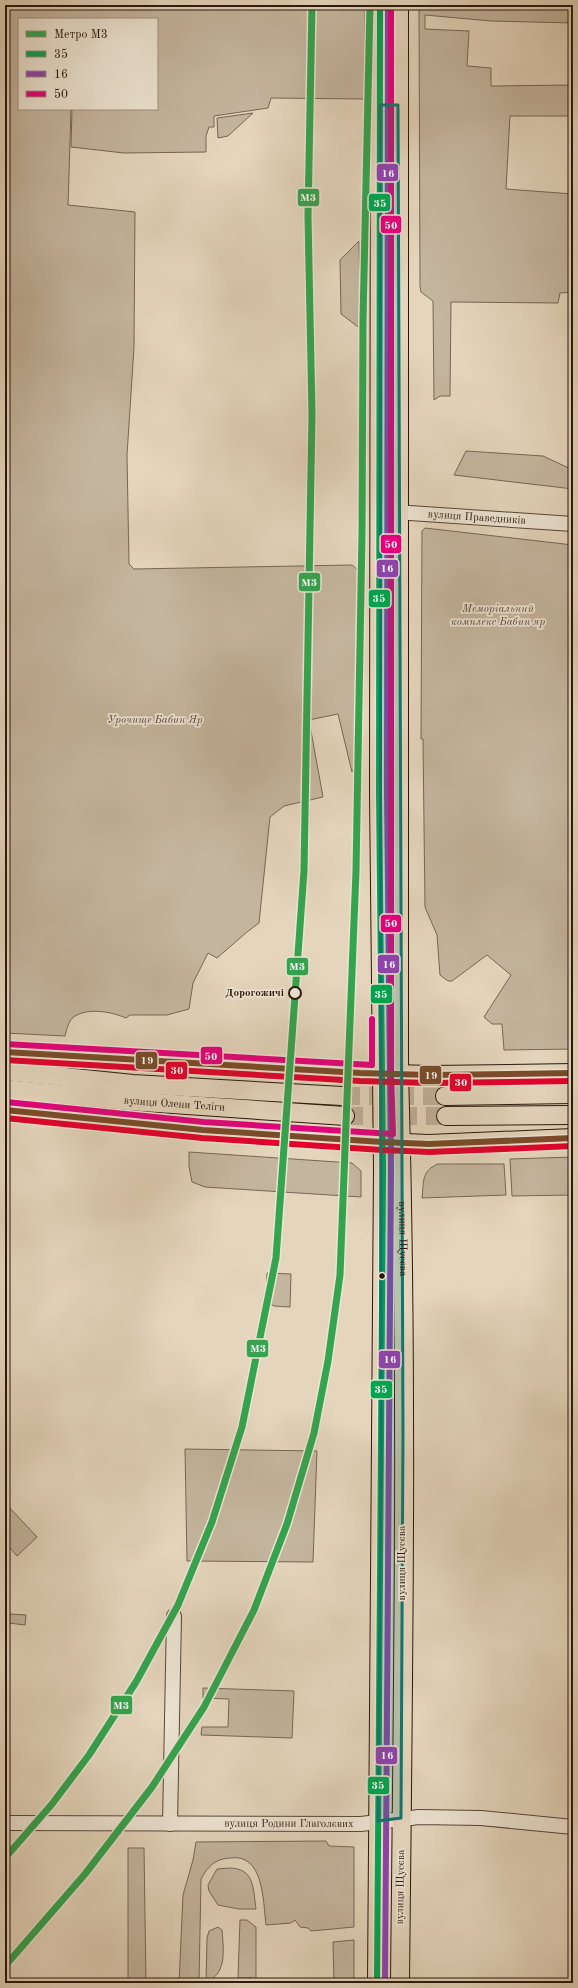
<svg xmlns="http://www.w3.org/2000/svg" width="578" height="1988" font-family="'Old Standard TT',serif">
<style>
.green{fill:#c4b59e;stroke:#766655}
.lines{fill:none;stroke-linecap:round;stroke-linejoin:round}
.major-tunnel{stroke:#bfaf99;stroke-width:18;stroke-dasharray:18 9;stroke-linecap:butt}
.minor-casing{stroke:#584638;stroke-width:16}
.major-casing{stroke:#29170c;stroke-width:20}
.minor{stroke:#ede4d3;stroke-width:14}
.major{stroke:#e4d5bc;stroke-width:18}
.bus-1-casing{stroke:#ede4d3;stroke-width:9}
.bus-2-casing{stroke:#ede4d3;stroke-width:9}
.bus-3-casing{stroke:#ede4d3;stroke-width:9}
.bus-4-casing{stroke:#ede4d3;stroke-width:9}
.bus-5-casing{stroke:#ede4d3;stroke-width:9}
.bus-1{stroke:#00a651;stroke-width:6}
.bus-2{stroke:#8e44ad;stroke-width:6}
.bus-3{stroke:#e5007d;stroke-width:6}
.bus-4{stroke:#7a4b2a;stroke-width:6}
.bus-5{stroke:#e4002b;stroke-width:6}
.metro-1-casing{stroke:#ede4d3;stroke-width:10}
.metro-1{stroke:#34a44e;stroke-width:7}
.marked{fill:#0f766e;fill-opacity:0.2;stroke:#0f766e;stroke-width:3;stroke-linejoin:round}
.stop-dot{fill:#ede4d3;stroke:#29170c;stroke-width:2}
.bus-dot{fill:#29170c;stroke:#ede4d3;stroke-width:1.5}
.labels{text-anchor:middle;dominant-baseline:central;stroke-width:3.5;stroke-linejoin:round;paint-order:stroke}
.street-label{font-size:11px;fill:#29170c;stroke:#ede4d3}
.park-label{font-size:11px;font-style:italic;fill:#584638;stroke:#ede4d3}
.stop-label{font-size:11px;font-weight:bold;fill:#29170c;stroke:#ede4d3;text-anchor:end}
.line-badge{stroke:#ede4d3;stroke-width:1.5}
.badge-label{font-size:11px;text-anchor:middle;font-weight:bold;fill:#fff}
</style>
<rect width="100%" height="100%" fill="#e4d5bc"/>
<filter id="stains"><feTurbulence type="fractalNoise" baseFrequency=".005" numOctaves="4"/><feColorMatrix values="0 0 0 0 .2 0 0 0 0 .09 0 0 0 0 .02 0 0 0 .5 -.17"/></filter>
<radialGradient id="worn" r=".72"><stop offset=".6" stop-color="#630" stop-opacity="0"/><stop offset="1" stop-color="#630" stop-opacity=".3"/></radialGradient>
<g class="green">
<path d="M 5,5 L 365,5 L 364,99 L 271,98 L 268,108 L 214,116 L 214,127 L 209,127 L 206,136 L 206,152 L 124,153 L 71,147 L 72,109 L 157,109 L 157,19 L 19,19 L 19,109 L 71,109 L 68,205 L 135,212 L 134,347 L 127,455 L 129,564 L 134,569 L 352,565 L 359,571 L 355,765 L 352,772 L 338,714 L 309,720 L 323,797 L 284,806 L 270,817 L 259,923 L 247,932 L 217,958 L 208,953 L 193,983 L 189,1009 L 167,1015 L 130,1015 L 126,1018 C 112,1012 91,1008 77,1015 C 69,1018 67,1028 65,1036 L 5,1033 Z"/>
<path d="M 419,5 L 573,5 L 573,23 L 491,21 L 425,15 L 425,29 L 469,31 L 467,66 L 491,68 L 491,86 L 573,85 L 573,116 L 510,116 L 506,189 L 573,194 L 573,292 L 560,293 L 558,303 L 451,302 L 450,396 L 440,396 L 434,400 L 433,301 L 421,292 L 420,286 Z"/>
<path d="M 253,113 L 228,136 L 218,138 L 217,118 Z"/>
<path d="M 359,241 L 359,242 L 361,329 L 341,314 L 340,260 Z"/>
<path d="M 466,451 L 543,456 L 573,470 L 573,489 L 454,475 Z"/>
<path d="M 425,528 L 573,545 L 573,1049 L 504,1050 L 502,1024 L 492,1024 L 484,1017 L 511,975 L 487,955 L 452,981 L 448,981 L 440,975 L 437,935 L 425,907 L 423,739 L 421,739 L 422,531 Z"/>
<path d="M 189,1152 L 352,1163 L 361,1171 L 361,1197 L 205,1187 L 192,1182 L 189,1166 Z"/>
<path d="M 573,1157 L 573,1195 L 512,1196 L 510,1159 Z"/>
<path d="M 438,1164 L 504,1164 L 506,1195 L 422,1198 C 424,1182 421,1171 438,1164 Z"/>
<path d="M 267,1273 L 291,1274 L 290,1307 L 274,1306 L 266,1301 Z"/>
<path d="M 185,1449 L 317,1451 L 313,1562 L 187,1561 Z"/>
<path d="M 9,1507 L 37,1537 L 17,1556 L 5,1542 L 5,1510 Z"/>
<path d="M 10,1614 L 26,1615 L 25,1625 L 9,1623 Z"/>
<path d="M 203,1688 L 294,1691 L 292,1738 L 201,1735 L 202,1727 L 228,1727 L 229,1699 L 203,1698 Z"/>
<path d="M 326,1841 L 329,1846 L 354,1847 L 354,1927 L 311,1931 L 308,1928 L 300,1927 L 295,1920 L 291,1923 L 266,1925 C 263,1901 264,1853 230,1858 C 215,1859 208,1866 201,1879 L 199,1983 L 179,1983 L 183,1895 L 193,1860 L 196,1842 Z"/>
<path d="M 128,1848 L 144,1848 L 146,1983 L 128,1983 Z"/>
<path d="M 229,1868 C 255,1868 253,1889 256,1909 L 239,1909 L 218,1905 L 209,1891 L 208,1885 L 217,1869 Z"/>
<path d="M 240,1920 L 247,1920 L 256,1927 L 256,1983 L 253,1983 L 253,1978 L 238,1978 Z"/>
<path d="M 218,1927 L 222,1930 C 223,1941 225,1960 220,1969 C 218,1975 212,1979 206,1983 L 207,1938 L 209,1931 Z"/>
<path d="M 354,1940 L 354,1983 L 334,1983 L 333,1942 Z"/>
</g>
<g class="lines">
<g class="major-tunnel">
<path d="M 342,1096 L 445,1096"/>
<path d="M 345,1116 L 446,1116"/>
</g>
<defs>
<g id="minor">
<path id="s1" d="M 380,511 L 573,524"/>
<path id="s2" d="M 5,1823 L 361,1824 L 419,1817 L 481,1818 L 573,1827"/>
<path d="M 170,1824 L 174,1616"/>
</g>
<g id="major">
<path id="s3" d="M 399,5 L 399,1074 C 408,1377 403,1680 400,1983"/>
<path d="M 5,1052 L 360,1073 L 430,1075 L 573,1073"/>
<path d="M 5,1071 L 133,1084 L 342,1096"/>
<path id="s4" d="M 5,1089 L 129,1101 L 345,1116"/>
<path d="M 445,1096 L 573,1094"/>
<path d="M 5,1110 L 43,1115 L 203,1130 L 382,1142 L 429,1144 L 573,1138"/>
<path d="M 446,1116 L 573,1115"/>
<path d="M 377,1983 L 383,1168 L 379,793 L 380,5"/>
</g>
</defs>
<use href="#minor" class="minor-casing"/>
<use href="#major" class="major-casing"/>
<use href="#minor" class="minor"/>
<use href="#major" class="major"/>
<defs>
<path id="bus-1" d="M 377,1983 L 383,1168 L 379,793 L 380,5"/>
<path id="bus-2" d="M 385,1983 L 391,1168 L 387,793 L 388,5"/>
<g id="bus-3">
<path d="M 5,1044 L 372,1065 L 372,1019"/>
<path d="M 6,1102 L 204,1122 L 393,1134 L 391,1074 L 391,5"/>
</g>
<g id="bus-4">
<path d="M 5,1052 L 360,1073 L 430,1075 L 573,1073"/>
<path d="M 5,1110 L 203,1130 L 382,1142 L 429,1144 L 573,1138"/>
</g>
<g id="bus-5">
<path d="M 5,1060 L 360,1081 L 430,1083 L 573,1081"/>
<path d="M 5,1118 L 202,1138 L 382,1150 L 429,1152 L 573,1146"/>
</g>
</defs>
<use href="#bus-1" class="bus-1-casing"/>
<use href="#bus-2" class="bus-2-casing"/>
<use href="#bus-3" class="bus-3-casing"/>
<use href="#bus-4" class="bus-4-casing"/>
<use href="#bus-5" class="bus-5-casing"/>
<use href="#bus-1" class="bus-1"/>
<use href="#bus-2" class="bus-2"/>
<use href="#bus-3" class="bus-3"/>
<use href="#bus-4" class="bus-4"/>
<use href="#bus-5" class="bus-5"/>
<defs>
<g id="metro-1">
<path d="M 5,1858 L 52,1804 L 89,1755 L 136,1682 L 178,1605 L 212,1522 L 242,1427 L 276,1258 L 304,871 L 312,414 L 308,216 L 312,5"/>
<path d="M 5,1966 L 85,1874 L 152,1787 L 204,1707 L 254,1610 L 287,1524 L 314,1433 L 328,1361 L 340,1275 L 356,871 L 362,534 L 363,320 L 370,5"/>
</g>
</defs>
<use href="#metro-1" class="metro-1-casing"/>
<use href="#metro-1" class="metro-1"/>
</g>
<path class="marked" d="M 380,105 L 398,105 L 403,1433 L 401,1818 L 378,1821 L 381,1462 Z"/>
<circle class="stop-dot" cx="295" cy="993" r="6"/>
<circle class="bus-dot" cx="382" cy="1276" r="3.5"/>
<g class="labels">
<g class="street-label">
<text stroke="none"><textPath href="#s1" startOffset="97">вулиця Праведників</textPath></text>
<text stroke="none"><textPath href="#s4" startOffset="170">вулиця Олени Теліги</textPath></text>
<text stroke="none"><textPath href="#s3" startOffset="1234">вулиця Щусєва</textPath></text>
<text transform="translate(402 1563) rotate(-90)">вулиця Щусєва</text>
<text stroke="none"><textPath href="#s2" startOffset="284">вулиця Родини Глаголєвих</textPath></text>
<text transform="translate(401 1887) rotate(-89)">вулиця Щусєва</text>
</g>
<g class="park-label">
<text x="498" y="609">Меморіальний<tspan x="498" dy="13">комплекс Бабин яр</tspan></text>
<text x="155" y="720">Урочище Бабин Яр</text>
</g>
<g class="stop-label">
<text x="284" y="993">Дорогожичі</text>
</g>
</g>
<g class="line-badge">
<rect x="376" y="163" width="23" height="19" rx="4" fill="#8e44ad"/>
<rect x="297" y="188" width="23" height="19" rx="4" fill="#34a44e"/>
<rect x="368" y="193" width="23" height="19" rx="4" fill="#00a651"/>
<rect x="380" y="215" width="22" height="19" rx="4" fill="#e5007d"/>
<rect x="380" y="534" width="22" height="20" rx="4" fill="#e5007d"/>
<rect x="376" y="559" width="23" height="19" rx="4" fill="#8e44ad"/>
<rect x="298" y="572" width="23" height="20" rx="4" fill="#34a44e"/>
<rect x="368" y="589" width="23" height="19" rx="4" fill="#00a651"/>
<rect x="380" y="914" width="22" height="19" rx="4" fill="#e5007d"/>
<rect x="377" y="954" width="23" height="20" rx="4" fill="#8e44ad"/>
<rect x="286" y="957" width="23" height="19" rx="4" fill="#34a44e"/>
<rect x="370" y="984" width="23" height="20" rx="4" fill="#00a651"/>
<rect x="200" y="1046" width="23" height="19" rx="4" fill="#e5007d"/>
<rect x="135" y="1051" width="23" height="19" rx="4" fill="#7a4b2a"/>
<rect x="165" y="1061" width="23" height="19" rx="4" fill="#e4002b"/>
<rect x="419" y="1065" width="23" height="20" rx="4" fill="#7a4b2a"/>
<rect x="449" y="1073" width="23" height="19" rx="4" fill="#e4002b"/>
<rect x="246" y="1339" width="23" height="19" rx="4" fill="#34a44e"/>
<rect x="378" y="1350" width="23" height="19" rx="4" fill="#8e44ad"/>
<rect x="370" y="1380" width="23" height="19" rx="4" fill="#00a651"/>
<rect x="110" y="1695" width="23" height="20" rx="4" fill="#34a44e"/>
<rect x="375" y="1746" width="23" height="19" rx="4" fill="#8e44ad"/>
<rect x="367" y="1776" width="23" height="19" rx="4" fill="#00a651"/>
</g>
<g class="badge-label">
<text x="388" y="177">16</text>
<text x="308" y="201">M3</text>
<text x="380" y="207">35</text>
<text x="391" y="229">50</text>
<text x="391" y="548">50</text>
<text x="387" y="572">16</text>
<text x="309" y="586">M3</text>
<text x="379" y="602">35</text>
<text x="391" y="927">50</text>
<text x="389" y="968">16</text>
<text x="297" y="970">M3</text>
<text x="381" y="998">35</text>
<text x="211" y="1060">50</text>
<text x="147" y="1064">19</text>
<text x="177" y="1074">30</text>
<text x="431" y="1079">19</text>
<text x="461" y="1086">30</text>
<text x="258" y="1352">M3</text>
<text x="390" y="1363">16</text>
<text x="381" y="1393">35</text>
<text x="121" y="1709">M3</text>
<text x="387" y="1759">16</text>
<text x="378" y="1789">35</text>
</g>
<rect width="578" height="1988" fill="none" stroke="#e4d5bc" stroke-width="20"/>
<rect x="6" y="6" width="566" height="1976" fill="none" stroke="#29170c" stroke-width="2"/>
<rect x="10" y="10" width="558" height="1968" fill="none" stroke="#29170c"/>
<rect x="18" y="18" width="140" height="92" fill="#ede4d3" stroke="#9f9283"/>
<rect x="26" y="31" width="20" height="6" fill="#34a44e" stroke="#9f9283"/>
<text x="54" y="38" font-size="12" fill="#29170c">Метро M3</text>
<rect x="26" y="51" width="20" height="6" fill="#00a651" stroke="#9f9283"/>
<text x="54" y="58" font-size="12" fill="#29170c">35</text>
<rect x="26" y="71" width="20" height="6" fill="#8e44ad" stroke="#9f9283"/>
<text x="54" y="78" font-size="12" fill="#29170c">16</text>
<rect x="26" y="91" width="20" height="6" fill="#e5007d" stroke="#9f9283"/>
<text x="54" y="98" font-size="12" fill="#29170c">50</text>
<rect width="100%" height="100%" filter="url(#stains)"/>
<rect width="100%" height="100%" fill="url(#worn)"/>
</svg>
